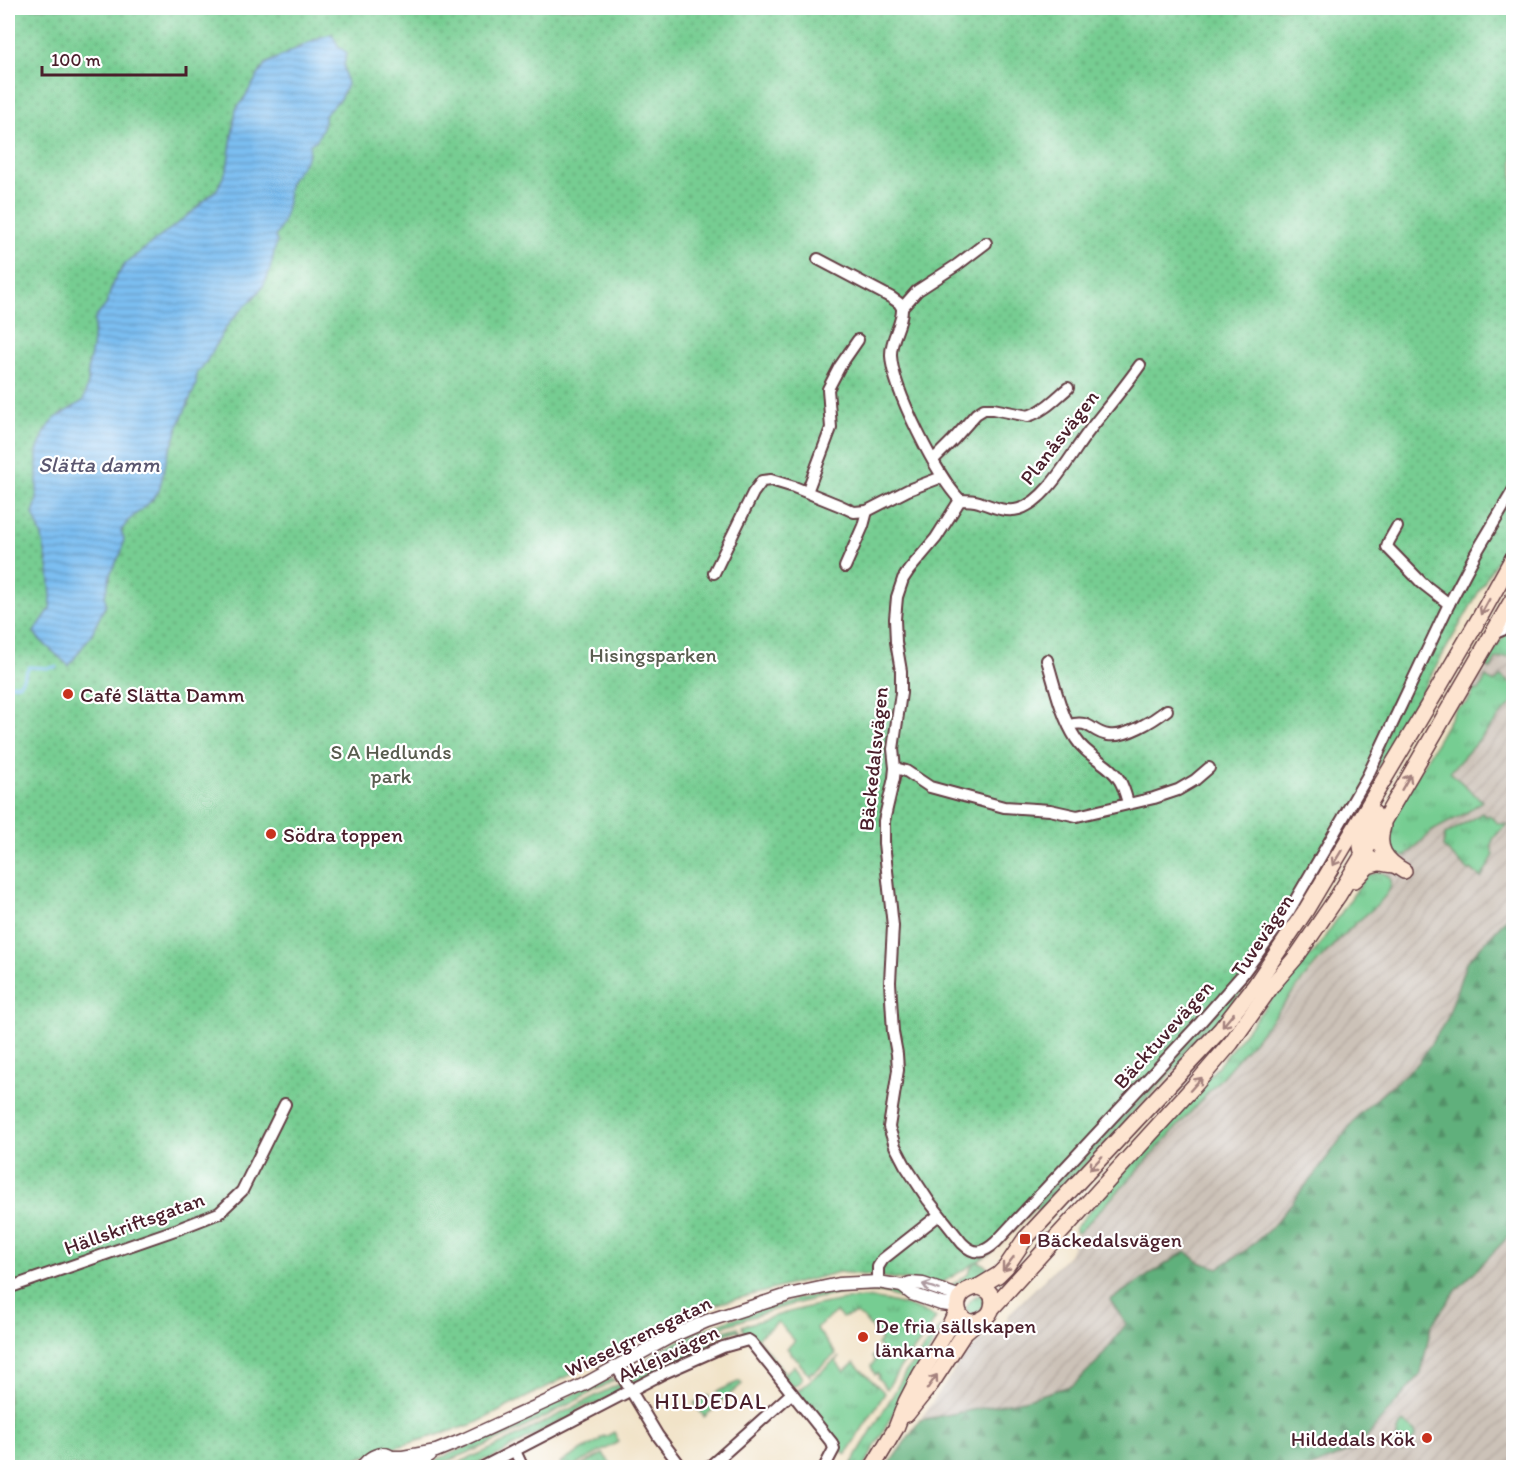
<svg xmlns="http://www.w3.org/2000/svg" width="1521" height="1475" font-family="Itim,sans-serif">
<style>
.industrial{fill:url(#industrial-furrows)}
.grass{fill:url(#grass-tufts);stroke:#60765e;stroke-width:1.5}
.forest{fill:url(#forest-firs);stroke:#556854;stroke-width:1.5}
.park{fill:url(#park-dots);stroke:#60765e;stroke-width:1.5}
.garden{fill:#76cd92;stroke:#60765e;stroke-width:1.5}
.water{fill:url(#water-rules);stroke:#626e8e;stroke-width:1.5}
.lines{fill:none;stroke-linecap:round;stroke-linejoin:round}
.stream{stroke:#7bbef1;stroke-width:3}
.minor-casing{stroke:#633c43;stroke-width:14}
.tertiary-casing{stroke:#633c43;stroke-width:15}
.secondary-casing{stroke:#633c43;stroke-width:18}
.minor{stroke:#fff;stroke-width:10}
.tertiary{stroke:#fff;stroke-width:12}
.secondary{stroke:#fde4d0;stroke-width:15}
.oneway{stroke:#a4827e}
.oneway2{stroke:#ae9aa0}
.poi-dot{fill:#c8321e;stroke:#fff;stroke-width:2}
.labels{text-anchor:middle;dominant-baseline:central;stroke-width:4.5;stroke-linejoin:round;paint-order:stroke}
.street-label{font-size:21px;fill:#4a1f2b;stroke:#fff}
.park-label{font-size:21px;fill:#595c4f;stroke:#fff}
.poi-label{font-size:21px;fill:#4a1f2b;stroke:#fff;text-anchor:start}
.water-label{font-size:22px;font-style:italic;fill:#5b5770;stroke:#fff}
.neighbourhood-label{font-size:22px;letter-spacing:1.5px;fill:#4a1f2b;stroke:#fff}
</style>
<defs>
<pattern id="industrial-furrows" width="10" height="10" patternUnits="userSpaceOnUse" patternTransform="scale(1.5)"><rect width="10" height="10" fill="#ccc2b8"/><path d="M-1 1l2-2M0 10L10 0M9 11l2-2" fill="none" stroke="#b1a69e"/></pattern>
<pattern id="grass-tufts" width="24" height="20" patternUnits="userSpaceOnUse" patternTransform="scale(1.5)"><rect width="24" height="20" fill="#76cd92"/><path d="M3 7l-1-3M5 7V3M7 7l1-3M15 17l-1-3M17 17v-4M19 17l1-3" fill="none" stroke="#63a677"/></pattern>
<pattern id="forest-firs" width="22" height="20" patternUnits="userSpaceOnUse" patternTransform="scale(1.5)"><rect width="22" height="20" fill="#60b07c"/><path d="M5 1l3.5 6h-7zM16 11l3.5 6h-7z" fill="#518f66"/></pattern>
<pattern id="park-dots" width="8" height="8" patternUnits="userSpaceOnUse" patternTransform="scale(1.5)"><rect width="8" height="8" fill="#76cd92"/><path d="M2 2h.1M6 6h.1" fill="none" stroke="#63a677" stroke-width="1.8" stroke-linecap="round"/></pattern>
<pattern id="water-rules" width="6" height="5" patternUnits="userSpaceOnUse" patternTransform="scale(1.5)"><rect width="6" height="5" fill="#7bbef1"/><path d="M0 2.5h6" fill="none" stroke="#679ac3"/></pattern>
</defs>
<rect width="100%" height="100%" fill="#fff"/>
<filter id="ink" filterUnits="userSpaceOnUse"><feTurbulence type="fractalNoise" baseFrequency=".0167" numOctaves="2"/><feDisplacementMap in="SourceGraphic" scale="12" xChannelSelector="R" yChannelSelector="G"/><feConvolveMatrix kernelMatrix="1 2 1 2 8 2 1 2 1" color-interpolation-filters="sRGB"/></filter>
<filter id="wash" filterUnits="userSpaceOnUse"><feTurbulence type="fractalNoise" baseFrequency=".008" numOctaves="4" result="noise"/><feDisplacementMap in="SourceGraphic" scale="24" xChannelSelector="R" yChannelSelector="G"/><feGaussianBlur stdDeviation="1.35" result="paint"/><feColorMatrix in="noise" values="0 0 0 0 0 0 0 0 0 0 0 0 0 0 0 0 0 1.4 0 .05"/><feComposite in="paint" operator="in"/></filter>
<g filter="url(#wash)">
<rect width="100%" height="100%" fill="#f1e3c8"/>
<g class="industrial">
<path d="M 1513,620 L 1513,911 L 1466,963 L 1447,1019 L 1419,1062 L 1359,1114 L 1314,1175 L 1272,1227 L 1246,1250 L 1218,1268 L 1199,1262 L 1186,1251 L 1111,1300 L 1126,1323 L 1097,1362 L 1073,1385 L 1024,1400 L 920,1420 L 968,1351 L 981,1339 L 997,1336 L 1011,1312 L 1069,1255 L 1078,1233 L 1116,1195 L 1171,1134 L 1278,1012 L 1336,942 L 1386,896 L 1390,889 L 1386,874 L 1383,873 L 1392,856 L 1407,796 L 1487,666 Z"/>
<path d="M 1513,1232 L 1513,1467 L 1310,1468 L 1357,1448 L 1421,1374 L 1431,1326 L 1454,1293 Z"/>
</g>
<g class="grass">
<path d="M 1513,621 L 1513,648 L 1508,657 L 1504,657 L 1496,659 L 1491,669 L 1484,666 Z"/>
<path d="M 1501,676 L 1513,686 L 1513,702 L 1450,772 L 1482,801 L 1466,813 L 1432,831 L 1406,856 L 1397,857 L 1393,856 L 1387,850 L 1389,824 L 1456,708 L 1467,703 L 1475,689 L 1479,691 L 1486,677 L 1494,683 Z"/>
<path d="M 1482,813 L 1485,816 L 1489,815 C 1497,823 1498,825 1508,824 C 1498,833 1486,841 1494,855 L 1481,878 L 1471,869 L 1469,871 L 1443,847 L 1445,835 Z"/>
<path d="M 1348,816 L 1352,818 L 1291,921 L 1245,988 L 1198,1045 L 1053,1199 L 1039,1210 L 1035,1207 Z"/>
<path d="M 1380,872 C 1410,880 1372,910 1362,918 C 1323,950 1294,993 1262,1031 C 1203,1099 1144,1166 1081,1230 L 1078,1233 L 1075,1232 L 1075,1228 L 1218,1066 L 1297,967 L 1316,950 L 1362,882 L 1369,875 Z"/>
<path d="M 978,1262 L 982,1263 L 991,1271 C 980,1278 962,1287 950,1287 L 953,1284 L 968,1274 L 973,1264 Z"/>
<path d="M 872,1287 C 896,1290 912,1296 933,1307 L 881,1293 L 855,1292 L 818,1298 L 776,1309 L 709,1331 L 640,1364 C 681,1333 745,1313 795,1300 L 795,1299 L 842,1289 Z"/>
<path d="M 981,1295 L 984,1298 L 984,1305 L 978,1312 L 970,1314 L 966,1309 C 967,1301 973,1296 981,1295 Z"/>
<path d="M 863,1298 C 889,1299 913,1306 936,1318 L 926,1335 L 901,1366 L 887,1389 L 878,1378 L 879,1376 L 877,1373 L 875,1375 L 871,1366 L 875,1361 L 872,1357 L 881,1349 L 877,1344 L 881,1340 L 863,1318 L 855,1314 L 842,1318 L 836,1312 L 816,1328 L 836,1354 L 813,1373 L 812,1371 L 810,1373 L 810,1376 L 787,1348 L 795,1341 L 778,1322 L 757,1338 L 785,1373 L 794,1366 C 798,1370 801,1374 802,1380 L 793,1387 L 745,1336 L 742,1326 C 782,1314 822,1301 863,1298 Z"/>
<path d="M 738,1327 L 742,1337 L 741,1337 L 738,1330 L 711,1339 L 713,1347 L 707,1346 L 699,1349 L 696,1354 L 682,1361 L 678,1359 L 669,1363 L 666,1368 L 635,1383 L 630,1379 C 658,1360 706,1335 738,1327 Z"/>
<path d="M 940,1327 L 942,1329 L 904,1393 L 864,1467 L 849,1468 L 893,1395 L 905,1373 Z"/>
<path d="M 839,1357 L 836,1362 L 844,1372 L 854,1363 L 885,1393 L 846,1454 L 838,1449 L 797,1391 Z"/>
<path d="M 610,1379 L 615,1380 L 516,1432 L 478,1449 L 431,1467 L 416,1468 L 476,1443 L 556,1402 Z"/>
<path d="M 740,1381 L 742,1384 L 722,1401 L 716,1392 Z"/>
<path d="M 621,1383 L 621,1390 L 597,1404 C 591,1404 582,1407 577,1411 C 571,1417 571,1422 561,1420 L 489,1460 L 485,1459 L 469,1467 L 446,1468 L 493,1448 Z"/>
<path d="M 1403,1422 L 1415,1432 L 1416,1436 L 1402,1452 C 1394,1444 1396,1430 1403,1422 Z"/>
<path d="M 614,1432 L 619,1442 L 572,1467 L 562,1467 L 560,1463 L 600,1440 L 600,1438 L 604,1436 L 605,1437 Z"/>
<path d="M 603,1454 L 611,1464 L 603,1467 L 578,1467 Z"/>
</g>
<path class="forest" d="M 1513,911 L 1513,1232 L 1454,1293 L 1431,1326 L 1421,1374 L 1357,1448 L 1310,1468 L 887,1467 L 920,1420 L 1024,1400 L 1073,1385 L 1097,1362 L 1126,1324 L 1110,1300 L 1186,1251 L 1199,1262 L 1218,1268 L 1246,1250 L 1272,1227 L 1314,1175 L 1359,1114 L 1419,1062 L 1447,1019 L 1466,963 Z"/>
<path class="park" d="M 8,8 L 1513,8 L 1513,532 L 1356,806 L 1274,943 L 1151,1090 L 990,1254 L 940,1284 L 839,1272 L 717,1304 L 623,1348 L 474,1424 L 330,1467 L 8,1467 Z"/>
<path class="garden" d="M 708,1396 L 716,1407 L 704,1417 L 694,1403 Z"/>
<path class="water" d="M 332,34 L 339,47 L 346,52 L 344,67 L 347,85 L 339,101 L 335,104 L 325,115 L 323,127 L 317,140 L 310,144 C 309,166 294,169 289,186 C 288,191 288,196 288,201 C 286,214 283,226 275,237 L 277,241 C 272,256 272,273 263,286 C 253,302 235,313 225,329 C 216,344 210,360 197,373 L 196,385 L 178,427 L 174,441 L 168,454 L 159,491 L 151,501 L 128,521 L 121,531 L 124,538 L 122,551 L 111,572 L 105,596 L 106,604 L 91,635 L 69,666 L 38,638 L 34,632 L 50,609 L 51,597 L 49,571 L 42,537 L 33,514 L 37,499 L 37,451 L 45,432 L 55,418 L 83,401 L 88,383 L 88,367 L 92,349 L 95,318 L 106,305 L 113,282 L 125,264 L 192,212 L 217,189 L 227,169 L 236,109 L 243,100 L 265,64 L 318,38 Z"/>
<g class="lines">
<path class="stream" d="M 8,685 L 19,684 C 24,679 25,673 29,667 L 47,668 L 56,667"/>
</g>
</g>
<g filter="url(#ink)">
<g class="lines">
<defs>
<g id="minor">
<path d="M 818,259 L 892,298 L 899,303 L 902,308 C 903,325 890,338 891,356 C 893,390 937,476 960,500 L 936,538 L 909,570 L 903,579 L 897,597 L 895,619 L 896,642 L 901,671 L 901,693 L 893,749 L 895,768 L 894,778 L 884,821 L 884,843 L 893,926 L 890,982 L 893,1032 L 897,1054 L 898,1070 L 889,1127 L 895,1146 L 905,1165 L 928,1200 L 962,1243 C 975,1256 984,1253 996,1242 L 1199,1024 L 1242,975 L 1289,911 L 1368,775 L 1449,604 L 1476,553 L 1514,489"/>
<path d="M 902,308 L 917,291 L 957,265 L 986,243"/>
<path d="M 933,460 L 953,440 L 976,414 L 984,409 L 993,409 L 1028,416 C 1043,412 1056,398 1068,388"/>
<path d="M 807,492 L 831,428 L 828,389 L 840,366 L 858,340"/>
<path d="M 960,500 C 966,500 973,500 979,502 C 991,506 1005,513 1019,509 C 1047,501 1071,454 1089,431 C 1106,409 1124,388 1140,365"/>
<path d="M 1397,527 L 1389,541 L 1387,547 L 1422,583 L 1449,604"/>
<path d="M 845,567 L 863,526 L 867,511"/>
<path d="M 714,573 L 753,493 L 762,481 L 771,480 L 794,487 L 841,506 L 854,512 L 867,511 L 908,490 L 942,477"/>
<path d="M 1493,634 L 1505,629 L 1514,614"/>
<path d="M 1047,660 C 1055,686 1061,716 1076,739 C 1087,757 1110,763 1120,781 C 1124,788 1126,796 1128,803"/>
<path d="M 1069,725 C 1091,719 1090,732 1108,735 C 1126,738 1154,720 1167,710"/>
<path d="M 895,768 L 906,771 L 930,787 L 1004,807 L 1050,810 L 1077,816 L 1154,798 L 1178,790 L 1195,780 L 1209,768"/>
<path d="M 878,1282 L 878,1267 L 883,1259 L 939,1215"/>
<path d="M 8,1288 L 178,1229 L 219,1213 L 242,1191 L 285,1104"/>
<path d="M 616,1366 L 658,1436 L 682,1468"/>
<path d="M 515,1451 L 523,1468"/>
<path d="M 481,1468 L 664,1373 L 723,1347 L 748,1340 L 751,1342 L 832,1443 L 834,1449 L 824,1468"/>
<path d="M 708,1468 L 792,1393"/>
</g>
<g id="tertiary">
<path d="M 902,1286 L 910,1283 L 923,1284 L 961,1297"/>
<path d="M 391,1457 L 403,1457 L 436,1451 L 463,1440 L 585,1384 L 670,1337 L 707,1321 L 788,1295 L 839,1284 L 878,1282 L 902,1286 L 912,1294 L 941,1304 L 957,1306"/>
<path d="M 362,1468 C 370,1452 393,1447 397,1468"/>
<path d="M 408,1468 L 430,1455"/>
</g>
<g id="secondary">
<path d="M 1374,813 C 1369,822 1361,834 1361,844 C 1360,860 1382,864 1394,865"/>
<path d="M 1383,826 C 1376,848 1385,860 1404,871"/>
<path d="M 1355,880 L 1368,866 L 1378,863"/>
<path d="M 978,1287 L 998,1275 L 1006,1267 L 1025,1239 L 1221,1029 L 1256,984 L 1306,910 L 1439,687 L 1480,617 L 1514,556"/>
<path d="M 978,1287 C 989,1289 995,1296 992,1307 C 991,1312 988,1316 984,1318 C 959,1335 943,1292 978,1287 Z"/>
<path d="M 993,1307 L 1194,1086 L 1231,1043 L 1273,984 L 1297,956 L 1338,896 L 1384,820 L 1514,597"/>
<path d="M 907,1414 L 931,1384 L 965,1332 L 978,1321"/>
<path d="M 872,1468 L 896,1428 L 906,1402 L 920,1375 L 948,1329 L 957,1309"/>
</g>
</defs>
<use href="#minor" class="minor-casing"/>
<use href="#tertiary" class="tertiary-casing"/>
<use href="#secondary" class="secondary-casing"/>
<use href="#minor" class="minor"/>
<use href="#tertiary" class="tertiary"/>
<use href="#secondary" class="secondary"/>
</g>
<defs><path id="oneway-shaft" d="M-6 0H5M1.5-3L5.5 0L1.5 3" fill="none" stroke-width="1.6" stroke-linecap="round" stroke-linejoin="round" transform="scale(1.5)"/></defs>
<g class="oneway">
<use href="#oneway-shaft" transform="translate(1485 607) rotate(119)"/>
<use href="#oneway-shaft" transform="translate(1406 782) rotate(-60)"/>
<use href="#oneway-shaft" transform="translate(1337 858) rotate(121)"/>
<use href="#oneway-shaft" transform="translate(1228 1020) rotate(129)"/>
<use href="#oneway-shaft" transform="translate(1196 1084) rotate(-48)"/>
<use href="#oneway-shaft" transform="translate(1096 1163) rotate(133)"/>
<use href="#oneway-shaft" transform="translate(1008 1264) rotate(128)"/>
<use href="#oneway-shaft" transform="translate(932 1382) rotate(-55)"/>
</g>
<use class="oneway2" href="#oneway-shaft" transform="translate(931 1287) rotate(-162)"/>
</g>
<g class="poi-dot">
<circle cx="68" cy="694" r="6"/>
<circle cx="271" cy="834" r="6"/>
<rect x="1019" y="1233" width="12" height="12" rx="3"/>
<circle cx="863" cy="1337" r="6"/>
<circle cx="1427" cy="1438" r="6"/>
</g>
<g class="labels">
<g class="street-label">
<text transform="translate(1059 437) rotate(-52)">Planåsvägen</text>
<text transform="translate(873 759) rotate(-84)">Bäckedalsvägen</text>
<text transform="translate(1262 935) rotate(-56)">Tuvevägen</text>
<text transform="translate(1163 1034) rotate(-48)">Bäcktuvevägen</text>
<text transform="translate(134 1223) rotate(-20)">Hällskriftsgatan</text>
<text transform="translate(638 1336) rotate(-26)">Wieselgrensgatan</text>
<text transform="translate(668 1353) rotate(-25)">Aklejavägen</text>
</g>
<g class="park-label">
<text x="653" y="654">Hisingsparken</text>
<text x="391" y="751">S A Hedlunds<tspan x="391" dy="24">park</tspan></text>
</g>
<g class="poi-label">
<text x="80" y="694">Café Slätta Damm</text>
<text x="283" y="834">Södra toppen</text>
<text x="1037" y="1239">Bäckedalsvägen</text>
<text x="875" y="1325">De fria sällskapen<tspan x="875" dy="24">länkarna</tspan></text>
<text x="1415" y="1438" text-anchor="end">Hildedals Kök</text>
</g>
<g class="water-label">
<text x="99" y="464">Slätta damm</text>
</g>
<g class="neighbourhood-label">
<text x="711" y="1401">HILDEDAL</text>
</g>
</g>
<rect width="1521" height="1475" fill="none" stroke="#fff" stroke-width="30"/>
<path d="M42 66v9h144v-9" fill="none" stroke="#4a1f2b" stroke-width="3"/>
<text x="51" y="66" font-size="18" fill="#4a1f2b" stroke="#ffffff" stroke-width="4.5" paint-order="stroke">100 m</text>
</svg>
